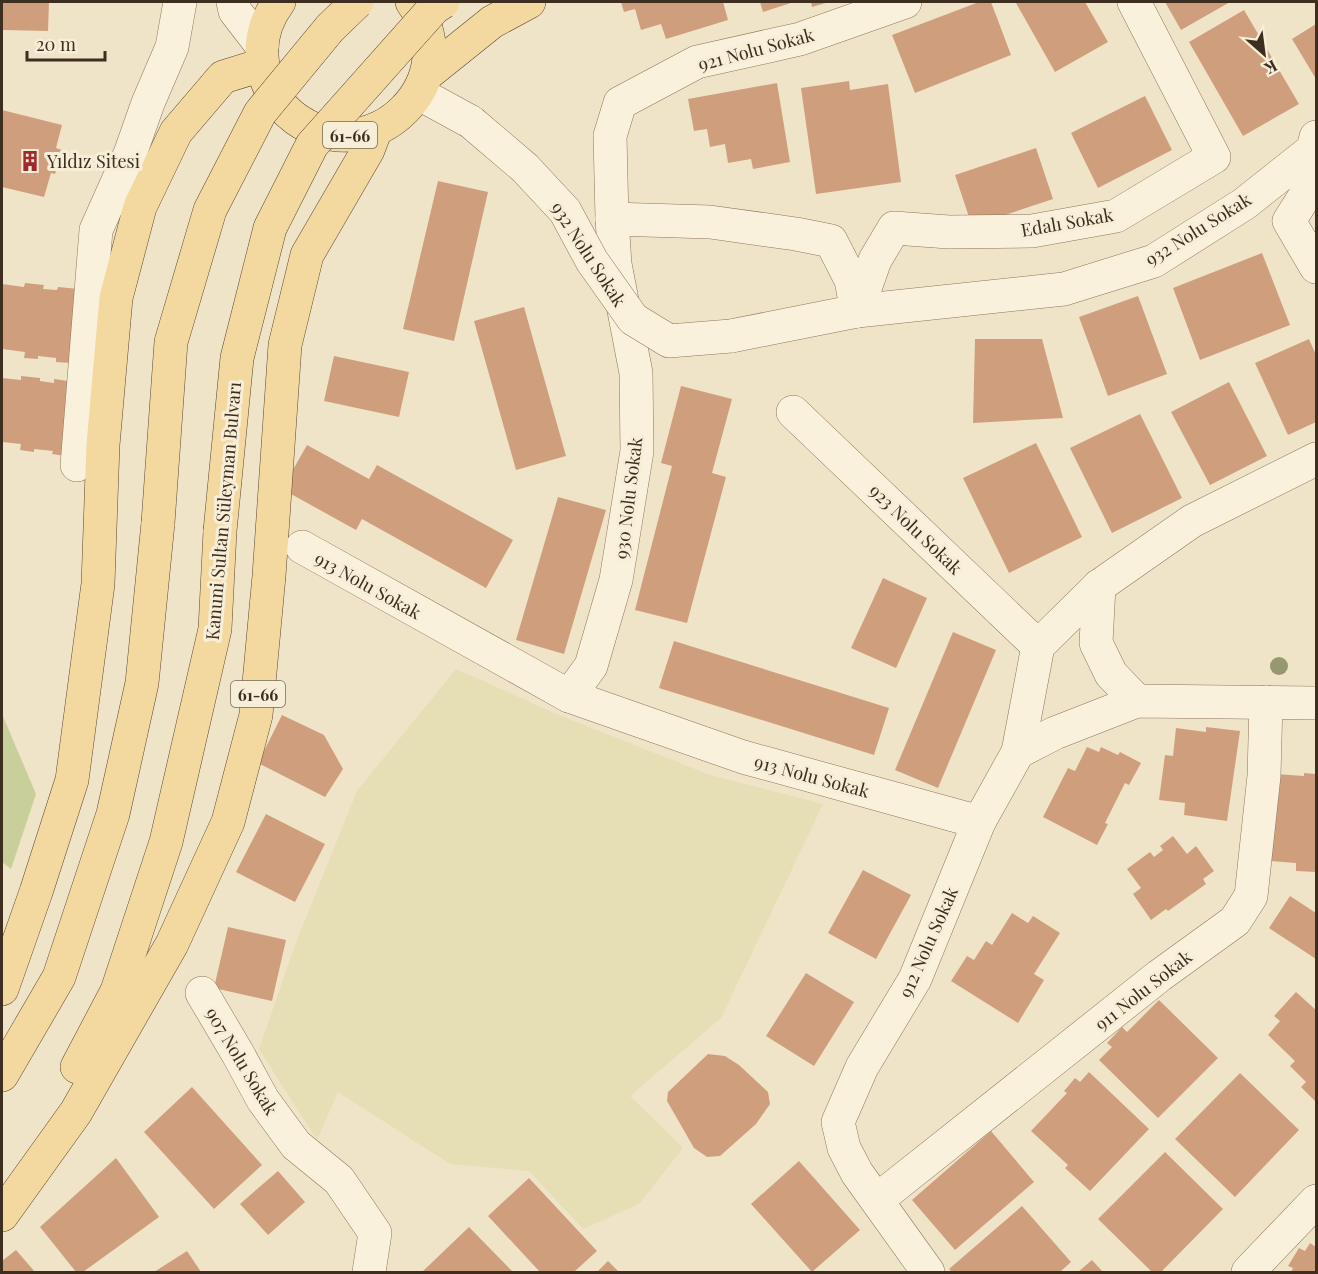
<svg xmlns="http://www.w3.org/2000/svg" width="1318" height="1274" font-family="'Playfair Display',serif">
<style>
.farmland{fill:#e6deb5}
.green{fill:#c9cf9b}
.building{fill:#cf9f7d}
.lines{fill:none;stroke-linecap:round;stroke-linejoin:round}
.minor-casing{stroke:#8d765c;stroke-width:34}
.major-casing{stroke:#5b4430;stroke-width:34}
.minor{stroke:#faf1dc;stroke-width:33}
.major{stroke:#f3d9a0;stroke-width:33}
.minor-bridge-casing{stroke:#8d765c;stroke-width:34;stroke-linecap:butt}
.major-bridge-casing{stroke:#5b4430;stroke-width:34;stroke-linecap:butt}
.minor-bridge{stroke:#faf1dc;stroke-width:33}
.major-bridge{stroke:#f3d9a0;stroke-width:33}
.tree{fill:#96986f}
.labels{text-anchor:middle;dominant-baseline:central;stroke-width:6;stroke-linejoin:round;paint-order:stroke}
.shield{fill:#f7eed8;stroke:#756857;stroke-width:1.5}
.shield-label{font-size:16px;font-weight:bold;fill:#3d2e20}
.street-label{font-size:18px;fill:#3d2e20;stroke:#f7eed8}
.poi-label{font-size:18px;fill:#3d2e20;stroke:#f7eed8;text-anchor:start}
</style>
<rect width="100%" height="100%" fill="#f0e4c8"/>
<path class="farmland" d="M 456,669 L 559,715 L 710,775 L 823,804 L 721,1018 L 630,1096 L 683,1148 L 639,1204 L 583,1229 L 529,1171 L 450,1164 L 338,1092 L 317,1140 L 259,1049 L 295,945 L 357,791 Z"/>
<path class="green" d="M 2,714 L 36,794 L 11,869 L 2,862 Z"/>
<g class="building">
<path d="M 2,2 L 49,2 L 48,31 L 2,30 Z"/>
<path d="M 621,2 L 723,2 L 728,20 L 666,39 L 661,24 L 641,30 L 635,9 L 624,12 Z"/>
<path d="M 760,2 L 794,2 L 763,12 Z"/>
<path d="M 811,2 L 829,2 L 812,7 Z"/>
<path d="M 979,2 L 991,2 L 1011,55 L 915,93 L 892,35 Z"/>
<path d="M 1018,2 L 1085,2 L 1108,42 L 1055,72 L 1016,3 Z"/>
<path d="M 1165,2 L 1230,2 L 1181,30 Z"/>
<path d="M 1244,10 L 1299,104 L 1243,136 L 1189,42 Z"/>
<path d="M 1316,24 L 1316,79 L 1292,39 Z"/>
<path d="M 849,81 L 850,90 L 888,84 L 901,182 L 816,194 L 801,88 Z"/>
<path d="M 777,83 L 790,162 L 753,169 L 751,159 L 728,163 L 725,144 L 710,147 L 707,129 L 694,131 L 688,99 Z"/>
<path d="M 1145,96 L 1172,150 L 1098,188 L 1071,133 Z"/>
<path d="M 2,110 L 62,125 L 56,148 L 62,150 L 55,174 L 51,173 L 44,197 L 2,187 Z"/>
<path d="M 1036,148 L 1053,199 L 972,226 L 955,175 Z"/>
<path d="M 438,181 L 488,192 L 454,341 L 403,329 Z"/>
<path d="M 1262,253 L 1290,325 L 1200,360 L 1173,288 Z"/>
<path d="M 25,283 L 44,285 L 43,289 L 57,290 L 58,287 L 79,289 L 70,363 L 56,362 L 56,358 L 38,356 L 38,359 L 24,358 L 25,352 L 2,349 L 2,284 L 24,287 Z"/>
<path d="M 1138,296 L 1167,374 L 1108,396 L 1079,317 Z"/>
<path d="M 524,307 L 566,456 L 516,470 L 474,321 Z"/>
<path d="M 975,339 L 1042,339 L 1063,418 L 973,423 Z"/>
<path d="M 1309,339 L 1316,355 L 1316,422 L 1288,435 L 1255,363 Z"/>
<path d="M 334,356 L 409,372 L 399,417 L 324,401 Z"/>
<path d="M 21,376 L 40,378 L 40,381 L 54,383 L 54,379 L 75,382 L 66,456 L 52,454 L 53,451 L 34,449 L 34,452 L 20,450 L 21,444 L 2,442 L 2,378 L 21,380 Z"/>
<path d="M 1229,382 L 1267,456 L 1210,485 L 1171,412 Z"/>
<path d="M 681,386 L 732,399 L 712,473 L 726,477 L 687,623 L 635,610 L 672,466 L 661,463 Z"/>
<path d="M 1140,414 L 1182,498 L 1112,533 L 1070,448 Z"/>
<path d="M 1036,443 L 1082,537 L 1009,573 L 963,478 Z"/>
<path d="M 307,445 L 369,479 L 377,465 L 513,540 L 486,588 L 362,519 L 356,530 L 282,489 Z"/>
<path d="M 558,497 L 606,510 L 564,654 L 516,640 Z"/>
<path d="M 883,578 L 927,598 L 896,668 L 851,648 Z"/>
<path d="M 953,632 L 996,650 L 938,788 L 895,770 Z"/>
<path d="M 674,641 L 889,708 L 874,755 L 659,688 Z"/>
<path d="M 282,715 L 324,735 L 343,769 L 325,797 L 258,763 Z"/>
<path d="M 1206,727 L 1240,731 L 1227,821 L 1184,815 L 1185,803 L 1159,800 L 1165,755 L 1173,756 L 1176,728 L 1206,732 Z"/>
<path d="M 1087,747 L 1099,752 L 1101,747 L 1118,755 L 1120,752 L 1141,763 L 1129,785 L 1125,783 L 1105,823 L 1108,824 L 1097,845 L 1043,817 L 1068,768 L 1075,771 Z"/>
<path d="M 1304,773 L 1316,774 L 1316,872 L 1296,871 L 1296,863 L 1270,861 L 1276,774 L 1304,776 Z"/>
<path d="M 266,814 L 325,844 L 295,902 L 236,872 Z"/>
<path d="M 1173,836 L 1187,854 L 1196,846 L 1214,871 L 1203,879 L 1206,884 L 1168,911 L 1166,909 L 1151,920 L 1133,894 L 1141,888 L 1127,869 L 1150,852 L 1154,857 L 1163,850 L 1160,846 Z"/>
<path d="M 863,870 L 911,895 L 876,959 L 828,933 Z"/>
<path d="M 1290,896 L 1316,913 L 1316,959 L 1269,928 Z"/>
<path d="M 1012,913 L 1028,923 L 1033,916 L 1060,933 L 1034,974 L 1044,980 L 1018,1023 L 951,981 L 967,956 L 974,960 L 986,941 L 992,945 Z"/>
<path d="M 228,927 L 286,940 L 272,1001 L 214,988 Z"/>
<path d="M 806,973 L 854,1002 L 814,1066 L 766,1036 Z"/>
<path d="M 1296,992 L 1316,1010 L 1316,1102 L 1301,1087 L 1306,1082 L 1290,1066 L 1295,1061 L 1268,1035 L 1280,1021 L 1274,1016 Z"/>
<path d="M 1159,1000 L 1218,1058 L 1158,1118 L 1099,1060 L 1112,1047 L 1107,1043 L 1122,1027 L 1127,1032 Z"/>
<path d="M 708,1054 L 725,1056 L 739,1065 L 768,1092 L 770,1104 L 756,1124 L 720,1156 L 707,1157 L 694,1148 L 667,1101 L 668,1092 Z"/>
<path d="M 1089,1072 L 1149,1129 L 1090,1191 L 1065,1168 L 1068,1165 L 1031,1131 L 1067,1093 L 1064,1091 L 1075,1078 L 1080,1082 Z"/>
<path d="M 1240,1073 L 1299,1130 L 1235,1197 L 1175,1139 Z"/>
<path d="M 192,1087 L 262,1165 L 214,1209 L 144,1132 Z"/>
<path d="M 991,1131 L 1034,1182 L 955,1250 L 912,1200 Z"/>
<path d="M 1165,1152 L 1223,1209 L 1161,1272 L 1152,1272 L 1098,1219 Z"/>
<path d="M 116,1158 L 159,1217 L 83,1272 L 76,1272 L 40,1227 Z"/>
<path d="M 799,1161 L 860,1230 L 812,1272 L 751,1204 Z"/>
<path d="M 278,1171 L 305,1202 L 268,1235 L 240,1204 Z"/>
<path d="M 529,1178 L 597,1251 L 574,1272 L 540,1272 L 488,1216 Z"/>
<path d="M 1022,1206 L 1071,1262 L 1060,1272 L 952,1272 L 949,1269 Z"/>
<path d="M 469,1227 L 513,1272 L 422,1272 Z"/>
<path d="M 1310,1243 L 1316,1247 L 1316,1272 L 1291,1272 L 1293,1268 L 1288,1266 L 1299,1248 L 1305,1251 Z"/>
<path d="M 16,1250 L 35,1272 L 2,1272 L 2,1261 Z"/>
<path d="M 187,1251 L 201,1272 L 154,1272 Z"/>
<path d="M 1092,1260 L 1103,1272 L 1078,1272 Z"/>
<path d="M 608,1261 L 619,1272 L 597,1272 Z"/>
</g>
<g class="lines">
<defs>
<g id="minor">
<path d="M 233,2 L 235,11 L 262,46"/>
<path d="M 418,93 L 471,122"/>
<path d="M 1316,137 L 1313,149 L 1313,183 L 1289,221 L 1316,267"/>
<path d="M 612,219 L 710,222 L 796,234 L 831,241 L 851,280 L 857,311"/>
<path d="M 857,311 L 875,260 L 894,228 L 949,232 L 1032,231 L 1116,216 L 1214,157 L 1134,2"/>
<path d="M 731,336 L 857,311 L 1064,289 L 1154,261 L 1244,204 L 1316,147"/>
<path d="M 793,412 L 1038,646"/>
<path d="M 77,465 L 96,230 L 130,154 L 148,103 L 172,47 L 180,2"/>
<path d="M 302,547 L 569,696 L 743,757 L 979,822 L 1018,752 L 1055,733 L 1137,701 L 1316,703"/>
<path d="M 1099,586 L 1096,643 L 1111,674 L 1137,701"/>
<path d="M 569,696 L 591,666 L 616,580 L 637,451 L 636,373 L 615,264 L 612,219 L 610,136 L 620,103 L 697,62 L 800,39 L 905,2"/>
<path d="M 1018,752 L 1038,646 L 1099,586 L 1192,521 L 1316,459"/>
<path d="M 202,993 L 238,1054 L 263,1100 L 296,1145 L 339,1180 L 375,1233 L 369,1272"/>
<path d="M 877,1200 L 1159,976 L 1235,921 L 1251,896 L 1264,776 L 1266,702"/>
<path d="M 928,1272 L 857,1173 L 844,1148 L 838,1122 L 862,1067 L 915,979 L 979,822"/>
<path d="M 1248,1272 L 1316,1201"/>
</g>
<g id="major">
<path d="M 279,2 C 263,23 258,49 265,75 C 270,93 281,108 296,119 C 373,174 469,78 412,2"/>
<path d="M 426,75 L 492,22 L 529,2"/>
<path d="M 2,989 L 36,892 L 72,780 L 98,584 L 103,445 L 116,298 L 140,207 L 176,132 L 223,77 L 262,65"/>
<path d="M 77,1067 L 117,991 L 166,842 L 215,629 L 220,531"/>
<path d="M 2,1075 L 59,977 L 113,814 L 142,683 L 158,523"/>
<path d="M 2,1215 L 76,1112 L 172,944 L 228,822 L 256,715 L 269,576 L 285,345 L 307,255 L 368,150 L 376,129"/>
</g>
</defs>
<use href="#minor" class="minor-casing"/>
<use href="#major" class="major-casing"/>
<use href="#minor" class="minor"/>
<use href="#major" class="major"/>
<defs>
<path id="minor-bridge" d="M 471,122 L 525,168 L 565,211 L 592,261 L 633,319 L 669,341 L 731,336"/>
<g id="major-bridge">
<path d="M 158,523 L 171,342 L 210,210 L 260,113 L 330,28 L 357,2"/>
<path d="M 220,531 L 237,358 L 270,228 L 312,145 L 434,8 L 443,2"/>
</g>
</defs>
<use href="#minor-bridge" class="minor-bridge-casing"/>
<use href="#major-bridge" class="major-bridge-casing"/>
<use href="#minor-bridge" class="minor-bridge"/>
<use href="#major-bridge" class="major-bridge"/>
</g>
<circle class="tree" cx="1279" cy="666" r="9"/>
<defs>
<symbol id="building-bare" viewBox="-9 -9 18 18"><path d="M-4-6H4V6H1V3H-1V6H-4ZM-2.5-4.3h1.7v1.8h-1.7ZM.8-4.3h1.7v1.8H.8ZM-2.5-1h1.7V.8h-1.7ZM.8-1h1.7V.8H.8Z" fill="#9e2a2b" stroke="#f7eed8" stroke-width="2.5" paint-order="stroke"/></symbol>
</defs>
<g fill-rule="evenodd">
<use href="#building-bare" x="15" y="146" width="30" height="30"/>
</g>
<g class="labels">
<g class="shield">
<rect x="323" y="122" width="54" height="26" rx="4.5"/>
<rect x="231" y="681" width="54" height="26" rx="4.5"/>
</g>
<g class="shield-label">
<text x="350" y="135">61-66</text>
<text x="258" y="694">61-66</text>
</g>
<g class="street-label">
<text transform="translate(756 49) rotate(-15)">921 Nolu Sokak</text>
<text transform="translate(1067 222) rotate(-10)">Edalı Sokak</text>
<text transform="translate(1198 229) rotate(-32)">932 Nolu Sokak</text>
<text transform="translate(589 254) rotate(57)">932 Nolu Sokak</text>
<text transform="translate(628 498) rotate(-83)">930 Nolu Sokak</text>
<text transform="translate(223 511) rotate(-85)">Kanuni Sultan Süleyman Bulvarı</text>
<text transform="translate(916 529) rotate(44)">923 Nolu Sokak</text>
<text transform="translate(368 585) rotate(29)">913 Nolu Sokak</text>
<text transform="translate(812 776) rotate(15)">913 Nolu Sokak</text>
<text transform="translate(928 942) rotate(-66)">912 Nolu Sokak</text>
<text transform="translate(1143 990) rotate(-38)">911 Nolu Sokak</text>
<text transform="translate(242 1061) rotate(59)">907 Nolu Sokak</text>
</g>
<g class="poi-label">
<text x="47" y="161">Yıldız Sitesi</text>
</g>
</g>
<rect width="1318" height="1274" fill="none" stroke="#3d2e20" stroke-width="6"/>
<g transform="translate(1264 54) rotate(152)" stroke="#f7eed8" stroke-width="4.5" paint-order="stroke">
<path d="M0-4.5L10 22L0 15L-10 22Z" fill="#3d2e20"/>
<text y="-9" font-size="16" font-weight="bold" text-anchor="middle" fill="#3d2e20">K</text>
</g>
<path d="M27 51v9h78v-9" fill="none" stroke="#3d2e20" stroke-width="3"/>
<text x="36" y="51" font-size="18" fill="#3d2e20" stroke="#f7eed8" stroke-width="4.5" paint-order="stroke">20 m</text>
</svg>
